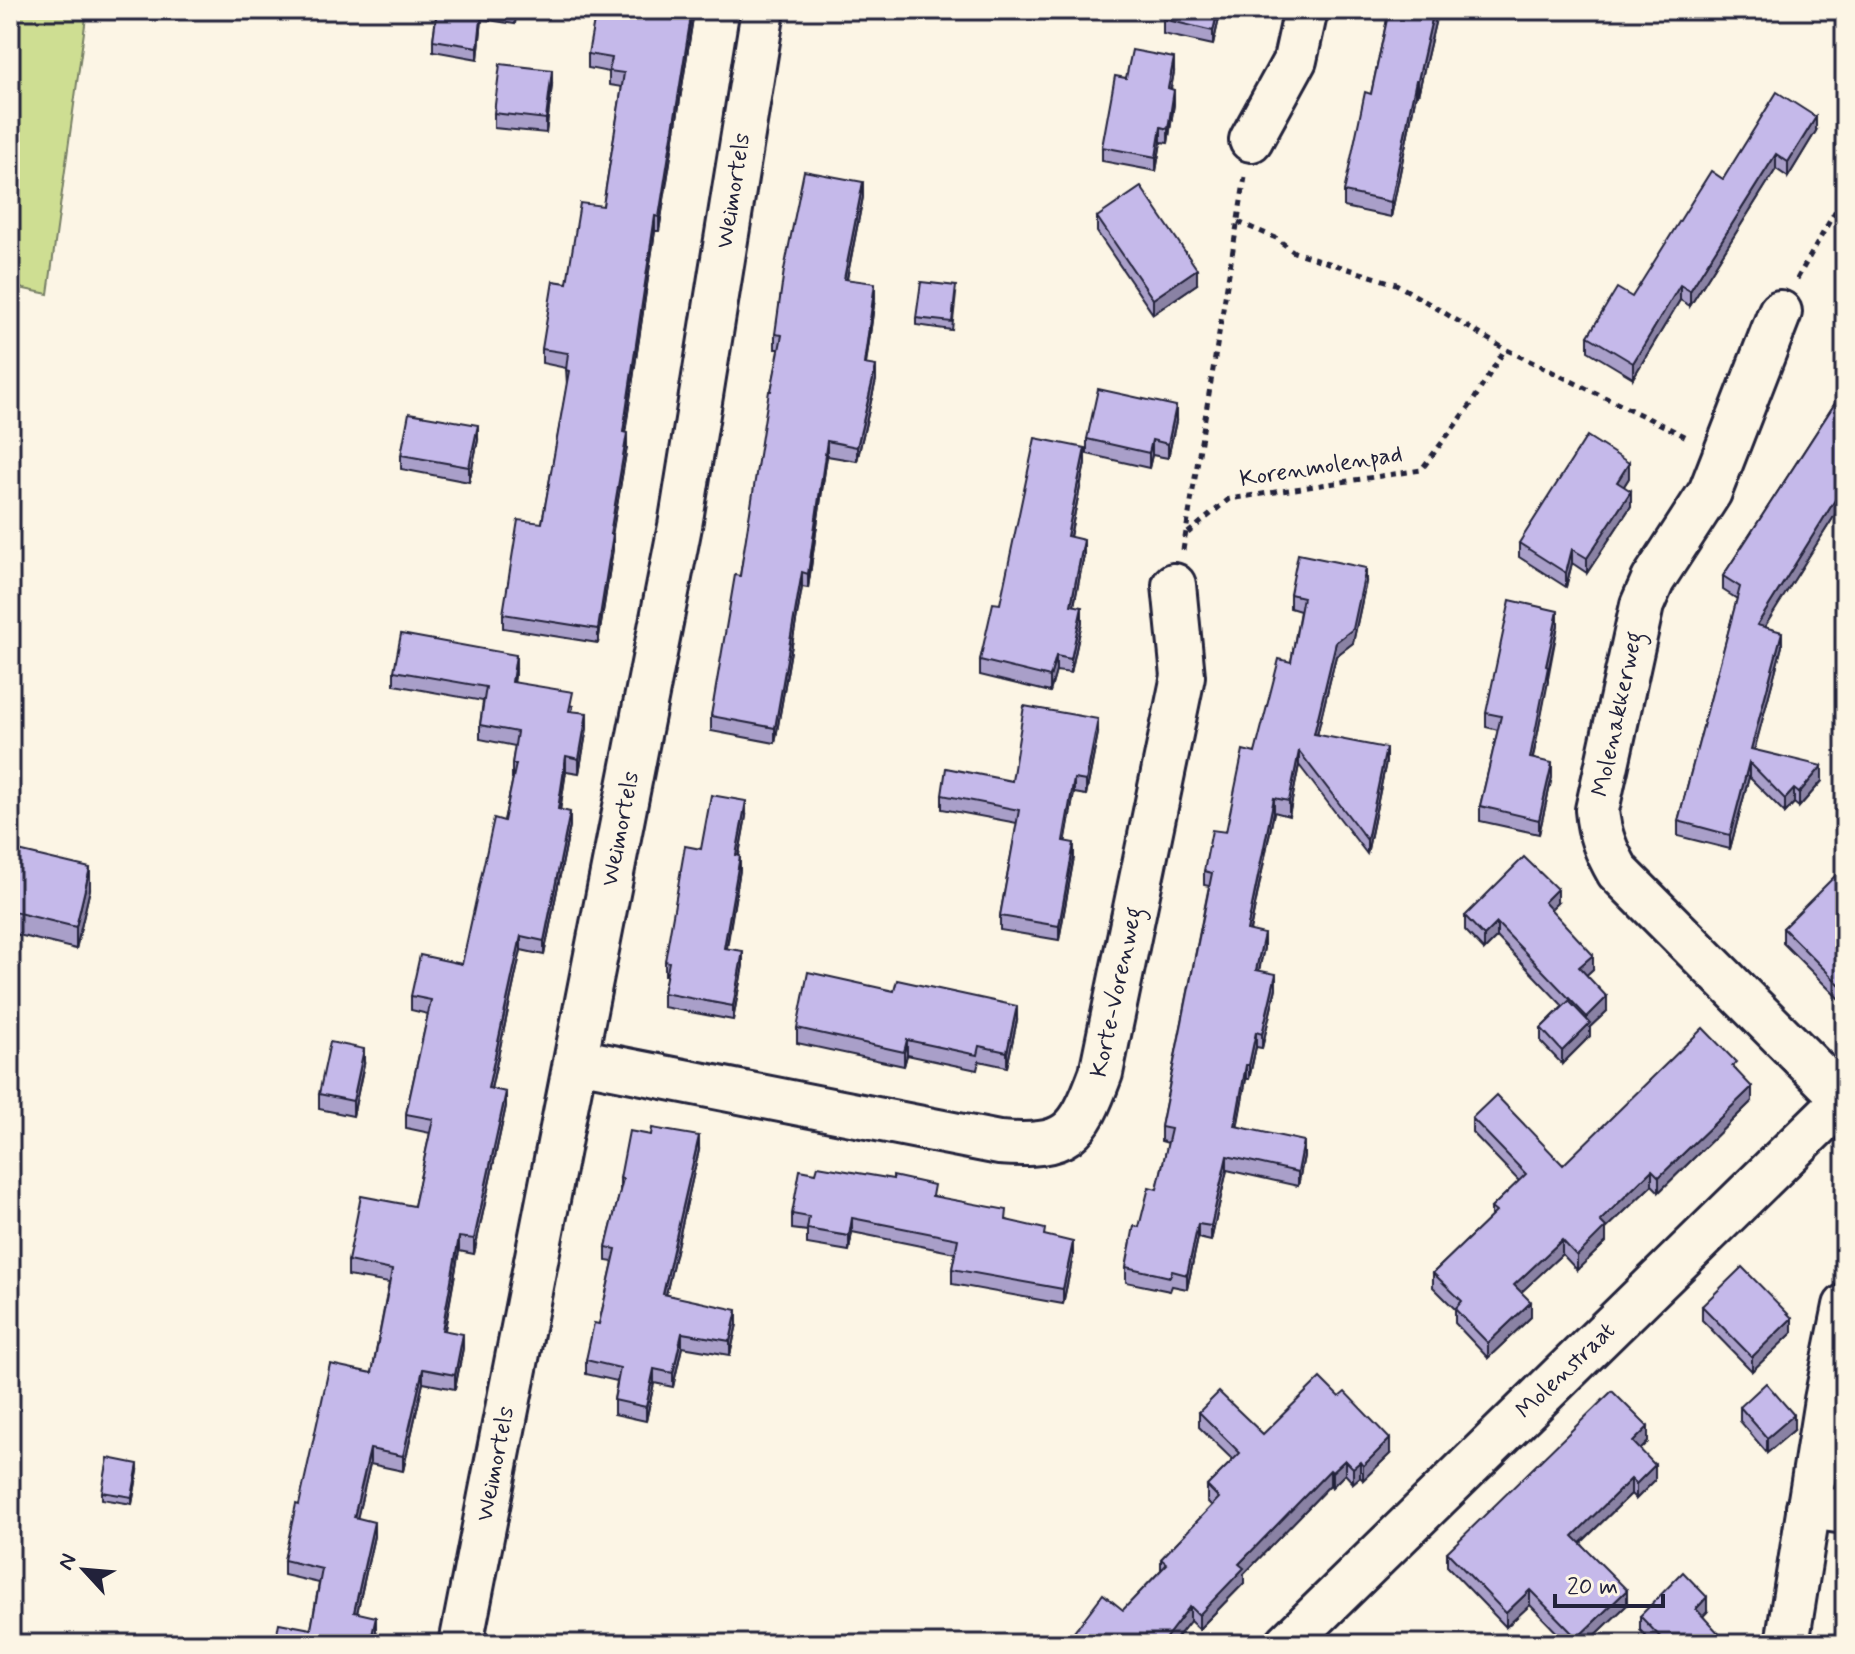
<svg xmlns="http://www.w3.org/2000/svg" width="1855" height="1654" font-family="Mynerve,sans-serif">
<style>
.green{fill:#cede92;stroke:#788066;stroke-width:2}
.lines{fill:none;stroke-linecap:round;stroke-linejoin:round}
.minor-casing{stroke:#22223b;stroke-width:48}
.path{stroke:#22223b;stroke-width:5;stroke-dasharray:6 6;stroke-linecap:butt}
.minor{stroke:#fcf5e5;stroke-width:42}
.wall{fill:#a99fc9;stroke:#22223b;stroke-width:2}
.shaded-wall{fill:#8a82a4;stroke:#22223b;stroke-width:2}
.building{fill:#c5b9ea;stroke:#22223b;stroke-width:2}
.labels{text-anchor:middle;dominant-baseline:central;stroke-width:6;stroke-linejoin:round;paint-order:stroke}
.street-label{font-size:24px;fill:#22223b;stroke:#fcf5e5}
</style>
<rect width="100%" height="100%" fill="#fcf5e5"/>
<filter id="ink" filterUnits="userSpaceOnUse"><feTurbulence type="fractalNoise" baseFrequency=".0125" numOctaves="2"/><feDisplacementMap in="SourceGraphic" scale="16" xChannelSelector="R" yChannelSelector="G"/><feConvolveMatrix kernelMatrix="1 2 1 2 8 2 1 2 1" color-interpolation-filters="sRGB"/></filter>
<g filter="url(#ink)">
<path class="green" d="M 10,10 L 87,10 L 48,294 L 10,286 Z"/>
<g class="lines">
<defs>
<g id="minor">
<path d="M 1251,140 L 1295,60 L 1306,10"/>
<path d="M 1780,312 L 1710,492 L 1653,580 L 1642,605 L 1597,810 C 1599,834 1606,851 1618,872 L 1844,1099"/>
<path d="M 577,1060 L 999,1143 C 1068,1148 1078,1135 1101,1073 L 1183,676 L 1174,585"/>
<path d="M 1808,1507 L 1845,1512"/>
<path d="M 461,1644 L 680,526 L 763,10"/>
<path d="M 1287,1644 L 1845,1098"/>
<path d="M 1787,1644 L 1826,1400 L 1845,1306"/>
</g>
</defs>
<use href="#minor" class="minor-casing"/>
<g class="path">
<path d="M 1238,222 L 1276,238 L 1294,252 L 1396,284 L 1505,349 L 1689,438"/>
<path d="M 1797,279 L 1845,194"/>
<path d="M 1188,533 L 1229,499 L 1421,470 L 1470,406 L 1505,349"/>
<path d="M 1183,550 L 1245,177"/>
</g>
<use href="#minor" class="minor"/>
</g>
<g class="wall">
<path d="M 437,10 L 517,10 L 515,24 L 482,19 L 478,59 L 433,51 L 433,40 Z"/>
<path d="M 693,10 L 693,18 L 659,231 L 655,231 L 625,432 L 627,447 L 612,534 L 613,549 L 598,643 L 503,628 L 503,614 L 542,523 L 567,385 L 566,368 L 542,363 L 542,349 L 567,283 L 603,206 L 622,87 L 609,85 L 609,72 L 588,68 L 588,54 Z"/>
<path d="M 1165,10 L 1221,10 L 1213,45 L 1163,34 L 1163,19 Z"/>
<path d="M 1389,10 L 1438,10 L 1418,95 L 1416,94 L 1391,217 L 1344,207 L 1344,192 L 1371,94 Z"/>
<path d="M 1174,72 L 1171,89 L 1174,104 L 1168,143 L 1161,142 L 1156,171 L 1102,161 L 1102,147 L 1126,78 Z"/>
<path d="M 552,85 L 546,133 L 494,128 L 494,113 Z"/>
<path d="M 1816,131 L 1788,177 L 1776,169 L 1690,306 L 1680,300 L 1633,378 L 1588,351 L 1588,336 L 1632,297 L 1723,179 Z"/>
<path d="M 863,197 L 847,279 L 875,298 L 866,364 L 876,380 L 857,461 L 827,456 L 808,588 L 802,587 L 775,743 L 711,731 L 711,716 L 740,576 L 771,391 L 780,349 L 775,349 L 775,334 Z"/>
<path d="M 1097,217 L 1197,284 L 1153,314 L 1097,232 Z"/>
<path d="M 956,294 L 952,330 L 916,325 L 916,318 Z"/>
<path d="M 1845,388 L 1845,499 L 1764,627 L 1782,646 L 1754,750 L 1822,781 L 1799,807 L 1794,803 L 1785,813 L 1749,777 L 1730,849 L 1678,836 L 1678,821 L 1737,599 L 1723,590 L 1723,576 Z"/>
<path d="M 1176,421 L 1168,458 L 1152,455 L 1149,468 L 1087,454 L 1087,439 Z"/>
<path d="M 478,440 L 469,482 L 401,469 L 401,455 Z"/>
<path d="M 1085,463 L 1070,537 L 1084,555 L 1074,606 L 1082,622 L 1071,673 L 1056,671 L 1050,692 L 980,675 L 980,660 L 1000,604 Z"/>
<path d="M 1629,478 L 1624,486 L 1631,506 L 1587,573 L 1572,563 L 1566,587 L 1519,557 L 1519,543 Z"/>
<path d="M 1366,582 L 1353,643 L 1336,656 L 1317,734 L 1386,762 L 1367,854 L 1299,765 L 1289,816 L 1274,812 L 1250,931 L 1264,948 L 1259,970 L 1276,988 L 1262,1048 L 1256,1047 L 1249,1079 L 1246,1079 L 1237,1126 L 1304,1156 L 1298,1186 L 1227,1170 L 1211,1241 L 1198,1238 L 1187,1289 L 1172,1286 L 1170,1291 L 1126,1282 L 1126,1267 L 1139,1227 L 1157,1189 L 1168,1143 L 1161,1141 L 1161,1127 L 1209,886 L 1204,885 L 1204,871 L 1226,832 L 1255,753 L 1291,662 L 1300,611 L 1290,608 L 1290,594 Z"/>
<path d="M 1558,625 L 1533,758 L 1552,777 L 1539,834 L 1480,821 L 1480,806 L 1498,730 L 1486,727 L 1486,713 Z"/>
<path d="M 1836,637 L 1845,639 L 1845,654 L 1836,648 Z"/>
<path d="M 516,669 L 514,682 L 573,706 L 572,711 L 587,728 L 579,773 L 566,771 L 560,810 L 570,826 L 544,955 L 521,950 L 491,1089 L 506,1106 L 474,1254 L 459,1251 L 445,1330 L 463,1348 L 455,1389 L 423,1383 L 403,1471 L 370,1464 L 357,1518 L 374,1536 L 357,1613 L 376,1631 L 311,1629 L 319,1583 L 284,1575 L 284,1560 L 299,1505 L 372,1373 L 389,1283 L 348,1276 L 348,1261 L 414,1206 L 430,1133 L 406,1128 L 406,1114 L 428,1014 L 411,1010 L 411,996 L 462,964 L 504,821 L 513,778 L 512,778 L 512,764 L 515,746 L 480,739 L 480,725 L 483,701 L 394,685 L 394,671 Z"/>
<path d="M 1098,733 L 1086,795 L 1074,793 L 1065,842 L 1074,857 L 1059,940 L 1000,930 L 1000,916 L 1017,823 L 942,809 L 942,795 L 1012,781 Z"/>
<path d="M 746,816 L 739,855 L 740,870 L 727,948 L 743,965 L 733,1020 L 663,1007 L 663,993 L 667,975 L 665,975 L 665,961 L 701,849 Z"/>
<path d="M 10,849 L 90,889 L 76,949 L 10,933 Z"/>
<path d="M 1845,882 L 1845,1003 L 1844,1004 L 1783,943 L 1783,928 Z"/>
<path d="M 1557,903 L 1550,909 L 1593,969 L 1586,975 L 1607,1011 L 1590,1027 L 1590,1036 L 1562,1064 L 1541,1042 L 1541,1028 L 1563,1006 L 1497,937 L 1484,950 L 1465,930 L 1465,916 Z"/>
<path d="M 1017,1020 L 1007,1067 L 979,1061 L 977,1070 L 907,1055 L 904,1066 L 797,1043 L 797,1028 Z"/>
<path d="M 364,1064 L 353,1116 L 319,1109 L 319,1094 Z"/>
<path d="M 1736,1070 L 1752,1101 L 1659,1192 L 1652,1185 L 1606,1229 L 1606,1242 L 1577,1270 L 1562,1254 L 1521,1292 L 1531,1317 L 1488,1358 L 1455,1323 L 1455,1309 L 1433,1287 L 1433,1273 L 1491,1217 L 1491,1208 L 1519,1181 L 1472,1132 L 1472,1118 L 1563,1165 Z"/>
<path d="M 699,1150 L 666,1294 L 737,1324 L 730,1355 L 682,1347 L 673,1387 L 654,1383 L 646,1421 L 614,1414 L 614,1400 L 617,1381 L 586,1374 L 586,1360 L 599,1324 L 613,1262 L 606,1261 L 606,1247 L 620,1192 L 620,1178 Z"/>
<path d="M 934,1196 L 1007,1220 L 1045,1236 L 1073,1256 L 1063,1304 L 952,1284 L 952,1269 L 955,1253 L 852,1232 L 849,1251 L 807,1244 L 807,1231 L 792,1229 L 792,1214 Z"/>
<path d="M 1702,1306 L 1792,1333 L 1752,1371 L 1702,1320 Z"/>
<path d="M 1740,1407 L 1794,1430 L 1767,1453 L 1740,1421 Z"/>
<path d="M 1199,1412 L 1263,1434 L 1390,1454 L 1363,1480 L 1360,1477 L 1353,1483 L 1345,1474 L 1332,1487 L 1330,1485 L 1244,1574 L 1244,1583 L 1199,1629 L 1190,1621 L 1172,1644 L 1065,1644 L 1123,1610 L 1161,1570 L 1161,1559 L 1212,1506 L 1207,1501 L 1207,1486 L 1233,1460 L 1199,1427 Z"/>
<path d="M 1648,1442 L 1640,1450 L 1655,1480 L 1636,1499 L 1631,1494 L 1581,1543 L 1627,1605 L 1586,1644 L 1568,1644 L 1530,1605 L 1506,1627 L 1447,1566 L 1447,1552 Z"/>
<path d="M 138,1471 L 132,1504 L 102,1499 L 102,1492 Z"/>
<path d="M 1707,1612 L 1703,1616 L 1723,1644 L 1653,1644 L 1640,1630 L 1640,1616 Z"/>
</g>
<g class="shaded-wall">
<path d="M 482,10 L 482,19 L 478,59 L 478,47 Z"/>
<path d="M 692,10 L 693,10 L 693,18 L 659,231 L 659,217 Z"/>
<path d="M 1218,10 L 1221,10 L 1213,45 L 1213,31 Z"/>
<path d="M 1434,10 L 1438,10 L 1418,95 L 1418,80 Z"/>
<path d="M 1174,58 L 1174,72 L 1168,103 L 1168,88 Z"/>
<path d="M 552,70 L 552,85 L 546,133 L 546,119 Z"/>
<path d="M 1416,80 L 1416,94 L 1391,217 L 1391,202 Z"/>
<path d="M 1174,90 L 1174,104 L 1168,143 L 1168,129 Z"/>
<path d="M 1816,117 L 1816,131 L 1788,177 L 1788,162 Z"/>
<path d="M 1161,127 L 1161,142 L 1156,171 L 1156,157 Z"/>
<path d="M 1776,154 L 1776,169 L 1690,306 L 1690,291 Z"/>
<path d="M 863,182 L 863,197 L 844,293 L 844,279 Z"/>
<path d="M 655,216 L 655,231 L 623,447 L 623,432 Z"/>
<path d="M 1197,269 L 1197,284 L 1153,314 L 1153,299 Z"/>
<path d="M 875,283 L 875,298 L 864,378 L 864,364 Z"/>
<path d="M 1680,285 L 1680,300 L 1633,378 L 1633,363 Z"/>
<path d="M 876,366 L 876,380 L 857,461 L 857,447 Z"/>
<path d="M 1176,406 L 1176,421 L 1168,458 L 1168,444 Z"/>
<path d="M 478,425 L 478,440 L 469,482 L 469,467 Z"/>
<path d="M 627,433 L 627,447 L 610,548 L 610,534 Z"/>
<path d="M 1152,440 L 1152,455 L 1149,468 L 1149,453 Z"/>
<path d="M 827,441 L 827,456 L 808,588 L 808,574 Z"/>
<path d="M 1085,448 L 1085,463 L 1067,551 L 1067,536 Z"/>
<path d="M 1629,463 L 1629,478 L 1617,497 L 1617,482 Z"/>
<path d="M 1845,484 L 1845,499 L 1757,639 L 1757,625 Z"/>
<path d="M 1631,491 L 1631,506 L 1587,573 L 1587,558 Z"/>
<path d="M 613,534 L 613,549 L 598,643 L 598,629 Z"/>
<path d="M 1084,540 L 1084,555 L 1071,620 L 1071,605 Z"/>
<path d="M 1572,549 L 1572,563 L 1566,587 L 1566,573 Z"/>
<path d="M 1366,568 L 1366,582 L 1353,643 L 1336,656 L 1314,748 L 1314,734 L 1336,642 Z"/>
<path d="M 802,572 L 802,587 L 775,743 L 775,728 Z"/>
<path d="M 1082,607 L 1082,622 L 1071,673 L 1071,659 Z"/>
<path d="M 1558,611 L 1558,625 L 1548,672 L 1548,682 L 1530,772 L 1530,758 L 1546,666 Z"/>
<path d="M 1782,632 L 1782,646 L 1751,763 L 1751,749 Z"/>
<path d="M 516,655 L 516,669 L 512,696 L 512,682 Z"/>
<path d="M 1056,656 L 1056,671 L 1050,692 L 1050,677 Z"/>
<path d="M 587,713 L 587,728 L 579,773 L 579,759 Z"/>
<path d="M 1098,719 L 1098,733 L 1086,795 L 1086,781 Z"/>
<path d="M 1386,748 L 1386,762 L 1367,854 L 1367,840 Z"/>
<path d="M 1299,751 L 1299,765 L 1289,816 L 1289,801 Z"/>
<path d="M 566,756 L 566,771 L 558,824 L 558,809 Z"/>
<path d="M 1749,762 L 1749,777 L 1730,849 L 1730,835 Z"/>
<path d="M 1552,763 L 1552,777 L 1539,834 L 1539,820 Z"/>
<path d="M 1822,766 L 1822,781 L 1799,807 L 1799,793 Z"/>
<path d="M 1074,779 L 1074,793 L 1063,855 L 1063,841 Z"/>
<path d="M 1794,789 L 1794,803 L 1785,813 L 1785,799 Z"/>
<path d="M 1274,798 L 1274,812 L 1247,945 L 1247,930 Z"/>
<path d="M 746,801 L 746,816 L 736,869 L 736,855 Z"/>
<path d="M 570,812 L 570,826 L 544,955 L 544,941 Z"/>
<path d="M 1074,843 L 1074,857 L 1059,940 L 1059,926 Z"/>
<path d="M 740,856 L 740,870 L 724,962 L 724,948 Z"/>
<path d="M 90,868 L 90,889 L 76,949 L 76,927 Z"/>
<path d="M 1557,889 L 1557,903 L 1544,916 L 1544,902 Z"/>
<path d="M 1497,923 L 1497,937 L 1484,950 L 1484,936 Z"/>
<path d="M 1264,934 L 1264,948 L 1256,984 L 1256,970 Z"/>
<path d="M 521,936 L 521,950 L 488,1103 L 488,1088 Z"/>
<path d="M 743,951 L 743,965 L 733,1020 L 733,1006 Z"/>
<path d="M 1593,955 L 1593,969 L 1579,982 L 1579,967 Z"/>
<path d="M 1276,974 L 1276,988 L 1262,1048 L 1262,1034 Z"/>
<path d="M 1607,997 L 1607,1011 L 1590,1027 L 1590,1036 L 1562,1064 L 1562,1051 L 1587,1026 L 1587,1017 Z"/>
<path d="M 1017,1006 L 1017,1020 L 1007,1067 L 1007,1052 Z"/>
<path d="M 1256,1032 L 1256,1047 L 1249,1079 L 1249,1065 Z"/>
<path d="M 907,1040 L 907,1055 L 904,1066 L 904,1052 Z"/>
<path d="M 364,1049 L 364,1064 L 353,1116 L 353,1101 Z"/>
<path d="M 1246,1065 L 1246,1079 L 1235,1140 L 1235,1126 Z"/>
<path d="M 1752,1087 L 1752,1101 L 1659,1192 L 1659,1177 Z"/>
<path d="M 506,1092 L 506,1106 L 474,1254 L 474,1239 Z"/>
<path d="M 699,1136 L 699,1150 L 663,1308 L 663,1294 Z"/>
<path d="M 1304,1141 L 1304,1156 L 1298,1186 L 1298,1172 Z"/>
<path d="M 1227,1156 L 1227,1170 L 1211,1241 L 1211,1226 Z"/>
<path d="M 1652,1170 L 1652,1185 L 1606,1229 L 1606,1242 L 1577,1270 L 1577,1256 L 1600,1221 Z"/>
<path d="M 852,1218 L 852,1232 L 849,1251 L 849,1236 Z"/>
<path d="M 1198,1224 L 1198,1238 L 1187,1289 L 1187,1275 Z"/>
<path d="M 459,1237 L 459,1251 L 442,1344 L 442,1330 Z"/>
<path d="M 1562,1240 L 1562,1254 L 1514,1299 L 1514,1285 Z"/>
<path d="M 1073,1242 L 1073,1256 L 1063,1304 L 1063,1289 Z"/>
<path d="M 1531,1302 L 1531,1317 L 1488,1358 L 1488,1343 Z"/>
<path d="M 737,1310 L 737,1324 L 730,1355 L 730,1341 Z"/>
<path d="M 1792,1318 L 1792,1333 L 1752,1371 L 1752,1357 Z"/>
<path d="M 682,1333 L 682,1347 L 673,1387 L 673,1373 Z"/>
<path d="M 463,1334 L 463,1348 L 455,1389 L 455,1375 Z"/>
<path d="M 423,1369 L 423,1383 L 403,1471 L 403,1456 Z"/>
<path d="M 654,1369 L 654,1383 L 646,1421 L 646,1407 Z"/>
<path d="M 1794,1415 L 1794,1430 L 1767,1453 L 1767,1438 Z"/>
<path d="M 1648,1427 L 1648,1442 L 1633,1457 L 1633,1442 Z"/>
<path d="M 1390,1439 L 1390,1454 L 1363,1480 L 1363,1466 Z"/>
<path d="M 370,1449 L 370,1464 L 354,1532 L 354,1517 Z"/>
<path d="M 1345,1460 L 1345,1474 L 1332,1487 L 1332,1472 Z"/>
<path d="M 1360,1462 L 1360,1477 L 1353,1483 L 1353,1468 Z"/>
<path d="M 138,1464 L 138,1471 L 132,1504 L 132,1497 Z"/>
<path d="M 1655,1465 L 1655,1480 L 1636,1499 L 1636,1484 Z"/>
<path d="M 1330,1470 L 1330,1485 L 1244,1574 L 1244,1583 L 1199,1629 L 1199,1615 L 1239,1564 Z"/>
<path d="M 1631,1479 L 1631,1494 L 1573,1550 L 1573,1536 Z"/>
<path d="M 374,1522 L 374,1536 L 354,1627 L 354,1612 Z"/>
<path d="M 1530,1590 L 1530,1605 L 1506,1627 L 1506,1613 Z"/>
<path d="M 1627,1590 L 1627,1605 L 1586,1644 L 1577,1644 L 1577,1638 Z"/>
<path d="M 1707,1597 L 1707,1612 L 1696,1624 L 1696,1609 Z"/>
<path d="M 1190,1606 L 1190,1621 L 1172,1644 L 1161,1644 Z"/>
<path d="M 376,1617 L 376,1631 L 373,1644 L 370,1644 Z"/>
</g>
<g class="building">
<path d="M 437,10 L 482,10 L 478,47 L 433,40 Z"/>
<path d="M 596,10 L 692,10 L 659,217 L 655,216 L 623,432 L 627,433 L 610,534 L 613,534 L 598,629 L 503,614 L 518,520 L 542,523 L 569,371 L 566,370 L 568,353 L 542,349 L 553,281 L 567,283 L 580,203 L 603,206 L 624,73 L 609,71 L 612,58 L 588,54 Z"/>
<path d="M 1165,10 L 1218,10 L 1213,31 L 1163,19 Z"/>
<path d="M 1389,10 L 1434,10 L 1418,80 L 1416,80 L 1391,202 L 1344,192 L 1365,92 L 1371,94 Z"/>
<path d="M 1132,50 L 1174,58 L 1168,88 L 1174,90 L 1168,129 L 1161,127 L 1156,157 L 1102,147 L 1115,76 L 1126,78 Z"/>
<path d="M 500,64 L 552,70 L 546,119 L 494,113 Z"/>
<path d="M 1777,92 L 1816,117 L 1788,162 L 1776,154 L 1690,291 L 1680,285 L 1633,363 L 1588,336 L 1617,288 L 1632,297 L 1711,171 L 1723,179 Z"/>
<path d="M 804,171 L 863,182 L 844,279 L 875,283 L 864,364 L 876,366 L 857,447 L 827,441 L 808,574 L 802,572 L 775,728 L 711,716 L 735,575 L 740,576 L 769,391 L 771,391 L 782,335 L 775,334 L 784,270 Z"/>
<path d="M 1141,187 L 1197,269 L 1153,299 L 1097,217 Z"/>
<path d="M 921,282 L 956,286 L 952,322 L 916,318 Z"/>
<path d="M 1845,388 L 1845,484 L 1757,625 L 1782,632 L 1751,749 L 1822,766 L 1799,793 L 1794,789 L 1785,799 L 1749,762 L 1730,835 L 1678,821 L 1740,587 L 1723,576 Z"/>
<path d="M 1098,389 L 1176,406 L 1168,444 L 1152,440 L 1149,453 L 1087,439 Z"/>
<path d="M 409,413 L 478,425 L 469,467 L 401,455 Z"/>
<path d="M 1587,436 L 1629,463 L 1617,482 L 1631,491 L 1587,558 L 1572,549 L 1566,573 L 1519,543 Z"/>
<path d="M 1035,438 L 1085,448 L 1067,536 L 1084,540 L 1071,605 L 1082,607 L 1071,659 L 1056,656 L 1050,677 L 980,660 L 993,603 L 1000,604 Z"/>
<path d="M 1298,554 L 1366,568 L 1353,629 L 1336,642 L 1314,734 L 1386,748 L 1367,840 L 1299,751 L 1289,801 L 1274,798 L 1247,930 L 1264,934 L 1256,970 L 1276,974 L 1262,1034 L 1256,1032 L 1249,1065 L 1246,1065 L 1235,1126 L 1304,1141 L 1298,1172 L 1227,1156 L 1211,1226 L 1198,1224 L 1187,1275 L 1172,1271 L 1170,1277 L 1126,1267 L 1134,1226 L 1139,1227 L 1149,1187 L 1157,1189 L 1171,1129 L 1161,1127 L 1212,873 L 1204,871 L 1212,830 L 1226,832 L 1243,750 L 1255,753 L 1279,659 L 1291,662 L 1303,597 L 1290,594 Z"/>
<path d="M 1510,600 L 1558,611 L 1546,666 L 1548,667 L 1530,758 L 1552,763 L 1539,820 L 1480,806 L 1501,716 L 1486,713 Z"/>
<path d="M 401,634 L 516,655 L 512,682 L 573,692 L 569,711 L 587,713 L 579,759 L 566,756 L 558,809 L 570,812 L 544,941 L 521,936 L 488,1088 L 506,1092 L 474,1239 L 459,1237 L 442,1330 L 463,1334 L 455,1375 L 423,1369 L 403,1456 L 370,1449 L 354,1517 L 374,1522 L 354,1612 L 376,1617 L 370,1644 L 275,1644 L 279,1623 L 311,1629 L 322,1569 L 284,1560 L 296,1504 L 299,1505 L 330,1364 L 372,1373 L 392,1270 L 348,1261 L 361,1196 L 414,1206 L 433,1119 L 406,1114 L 431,1000 L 411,996 L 420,955 L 462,964 L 494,818 L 504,821 L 516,764 L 512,764 L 517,732 L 480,725 L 486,687 L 394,671 Z"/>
<path d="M 1024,706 L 1098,719 L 1086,781 L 1074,779 L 1063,841 L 1074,843 L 1059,926 L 1000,916 L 1019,810 L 942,795 L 946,768 L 1012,781 Z"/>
<path d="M 711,795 L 746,801 L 736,855 L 740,856 L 724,948 L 743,951 L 733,1006 L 663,993 L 669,962 L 665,961 L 685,846 L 701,849 Z"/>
<path d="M 10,849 L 90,868 L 76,927 L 10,911 Z"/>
<path d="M 1524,857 L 1557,889 L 1544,902 L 1593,955 L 1579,967 L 1607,997 L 1587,1017 L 1497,923 L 1484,936 L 1465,916 Z"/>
<path d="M 1837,874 L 1845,882 L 1844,989 L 1783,928 Z"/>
<path d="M 808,972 L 894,991 L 897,980 L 1017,1006 L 1007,1052 L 979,1046 L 977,1055 L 907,1040 L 904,1052 L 797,1028 Z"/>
<path d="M 1569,1001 L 1590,1023 L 1562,1051 L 1541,1028 Z"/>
<path d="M 1703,1028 L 1736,1062 L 1732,1066 L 1752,1087 L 1659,1177 L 1652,1170 L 1600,1221 L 1606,1227 L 1577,1256 L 1562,1240 L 1514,1285 L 1531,1302 L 1488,1343 L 1455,1309 L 1462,1301 L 1433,1273 L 1496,1212 L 1491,1208 L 1526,1174 L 1472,1118 L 1496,1095 L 1563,1165 Z"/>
<path d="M 330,1042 L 364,1049 L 353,1101 L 319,1094 Z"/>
<path d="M 652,1128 L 699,1136 L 663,1294 L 737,1310 L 730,1341 L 682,1333 L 673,1373 L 654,1369 L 646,1407 L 614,1400 L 620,1368 L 586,1360 L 594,1323 L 599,1324 L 616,1249 L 606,1247 L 623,1179 L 620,1178 L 629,1131 L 651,1135 Z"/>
<path d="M 818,1166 L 893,1179 L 893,1176 L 934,1185 L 932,1196 L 1007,1210 L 1006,1220 L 1045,1229 L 1044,1235 L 1073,1242 L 1063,1289 L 952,1269 L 958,1239 L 852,1218 L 849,1236 L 807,1229 L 809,1217 L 792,1214 L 800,1170 L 816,1173 Z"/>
<path d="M 1742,1267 L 1792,1318 L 1752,1357 L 1702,1306 Z"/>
<path d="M 1320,1378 L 1339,1397 L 1345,1392 L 1390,1439 L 1363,1466 L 1360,1462 L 1353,1468 L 1345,1460 L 1332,1472 L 1330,1470 L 1239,1564 L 1244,1568 L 1199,1615 L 1190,1606 L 1161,1644 L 1065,1644 L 1103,1594 L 1123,1610 L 1167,1564 L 1161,1559 L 1219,1498 L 1207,1486 L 1240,1453 L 1199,1412 L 1219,1392 L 1263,1434 Z"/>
<path d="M 1766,1383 L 1794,1415 L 1767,1438 L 1740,1407 Z"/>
<path d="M 1612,1391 L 1648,1427 L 1633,1442 L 1655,1465 L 1636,1484 L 1631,1479 L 1573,1536 L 1627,1590 L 1577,1638 L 1530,1590 L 1506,1613 L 1447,1552 Z"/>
<path d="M 108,1458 L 138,1464 L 132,1497 L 102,1492 Z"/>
<path d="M 1683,1572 L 1707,1597 L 1696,1609 L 1723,1638 L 1717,1644 L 1667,1644 L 1640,1616 Z"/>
<path d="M 1845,1610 L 1845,1644 L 1840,1644 Z"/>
<path d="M 13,1634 L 67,1644 L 12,1644 Z"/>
<path d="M 222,1641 L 246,1644 L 221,1644 Z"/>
</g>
</g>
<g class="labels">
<g class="street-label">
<text transform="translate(734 191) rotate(-81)">Weimortels</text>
<text transform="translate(1321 467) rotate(-9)">Korenmolenpad</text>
<text transform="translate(1618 714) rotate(-78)">Molenakkerweg</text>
<text transform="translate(621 829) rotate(-79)">Weimortels</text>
<text transform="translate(1117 992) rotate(-78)">Korte-Vorenweg</text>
<text transform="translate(1566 1371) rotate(-44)">Molenstraat</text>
<text transform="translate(496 1464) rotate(-79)">Weimortels</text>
</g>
</g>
<rect width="1855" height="1654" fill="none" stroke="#fcf5e5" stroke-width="40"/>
<rect x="20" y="20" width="1815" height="1614" fill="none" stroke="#22223b" stroke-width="3" filter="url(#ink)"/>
<g transform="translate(84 1570) rotate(296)" stroke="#fcf5e5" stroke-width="6" paint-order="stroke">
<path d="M0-6L14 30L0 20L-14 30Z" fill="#22223b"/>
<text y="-12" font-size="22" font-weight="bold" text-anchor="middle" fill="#22223b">N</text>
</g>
<path d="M1555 1594v12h108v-12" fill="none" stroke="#22223b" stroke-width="4"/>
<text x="1567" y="1594" font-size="24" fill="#22223b" stroke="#fcf5e5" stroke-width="6" paint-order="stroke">20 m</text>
</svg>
